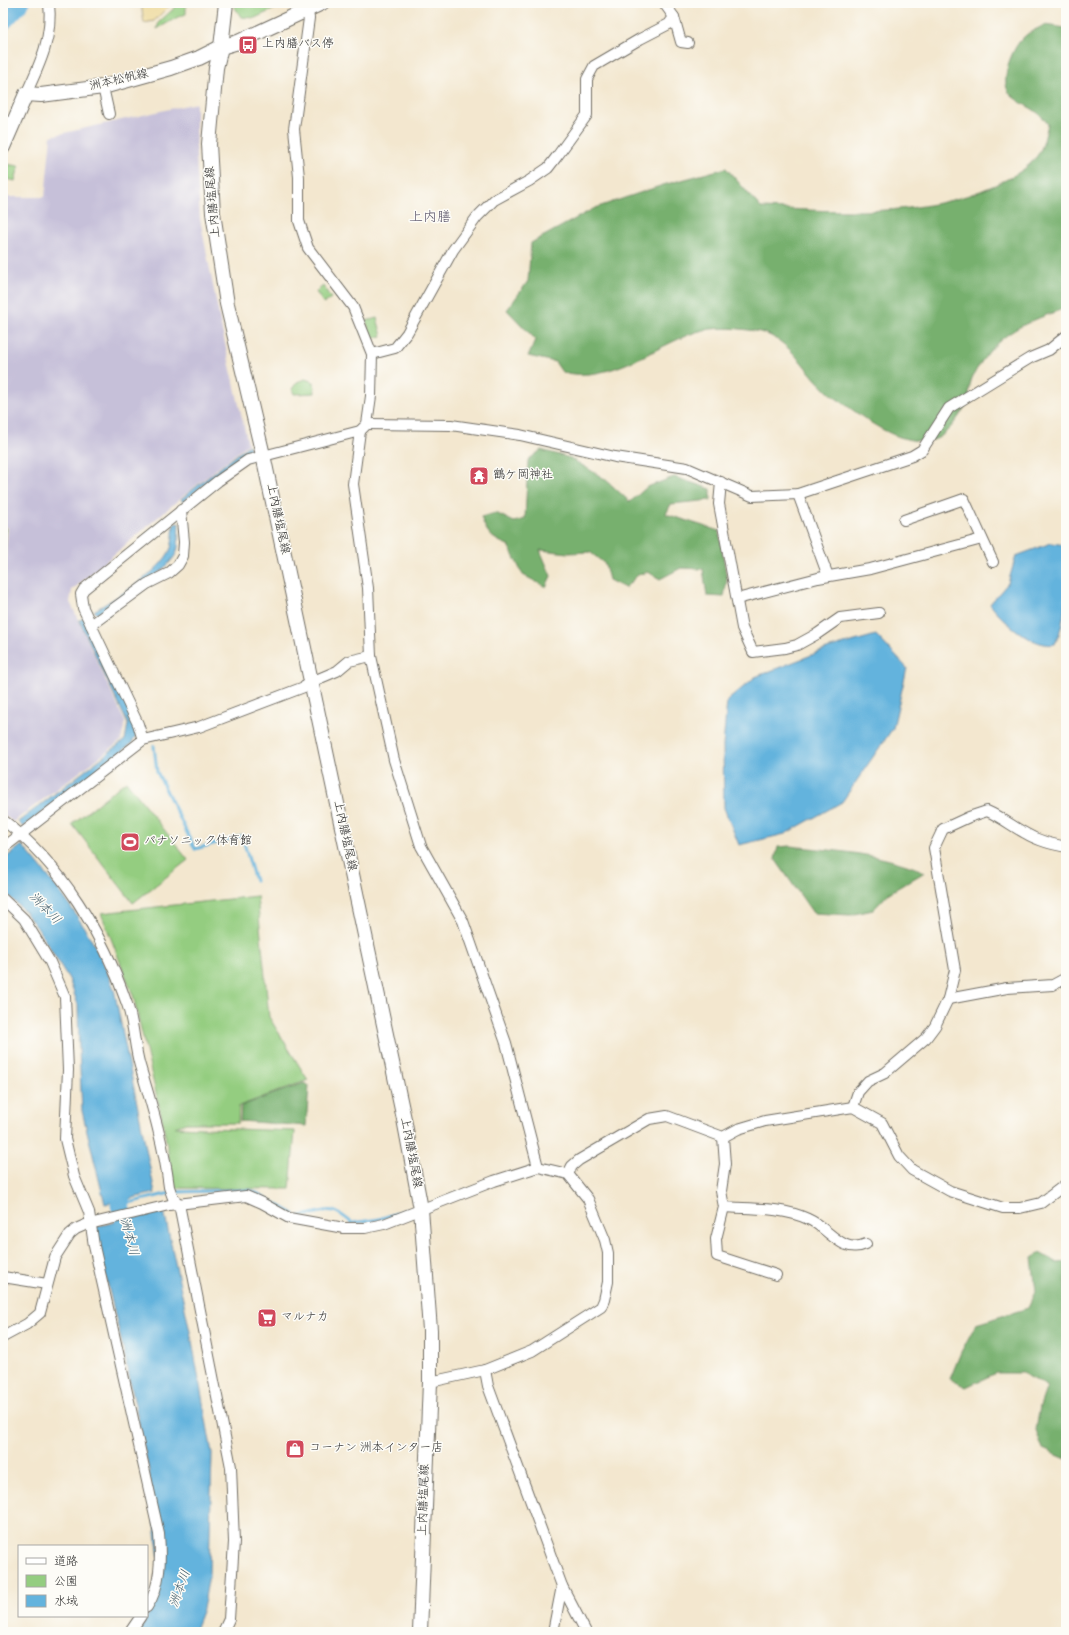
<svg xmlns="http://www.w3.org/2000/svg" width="1069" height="1635" font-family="'Gochi Hand','Klee One',sans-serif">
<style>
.industrial{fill:#c6c0d9}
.green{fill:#94cd80;stroke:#607c56}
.forest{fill:#77b06e;stroke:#516e4c}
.sand{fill:#eeda9e;stroke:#8c8264}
.water{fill:#63b3dd;stroke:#476f84}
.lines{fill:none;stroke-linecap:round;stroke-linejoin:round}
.stream{stroke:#63b3dd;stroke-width:3}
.river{stroke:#63b3dd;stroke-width:19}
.minor-casing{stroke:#716d64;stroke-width:12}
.secondary-casing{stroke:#716d64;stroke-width:16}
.minor{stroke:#fff;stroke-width:10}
.secondary{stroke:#fff;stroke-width:14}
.labels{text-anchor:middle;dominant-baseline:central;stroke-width:3;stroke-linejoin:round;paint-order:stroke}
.poi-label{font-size:12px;fill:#2b2b2b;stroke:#fdfcf7;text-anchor:start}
.street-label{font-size:12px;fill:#2b2b2b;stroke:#fdfcf7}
.water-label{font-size:13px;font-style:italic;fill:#3f5b69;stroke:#fdfcf7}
.quarter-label{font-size:14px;fill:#5d576c;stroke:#fdfcf7}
</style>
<rect width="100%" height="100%" fill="#fdfcf7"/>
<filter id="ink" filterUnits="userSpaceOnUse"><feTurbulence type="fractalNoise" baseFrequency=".025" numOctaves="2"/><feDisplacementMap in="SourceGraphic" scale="8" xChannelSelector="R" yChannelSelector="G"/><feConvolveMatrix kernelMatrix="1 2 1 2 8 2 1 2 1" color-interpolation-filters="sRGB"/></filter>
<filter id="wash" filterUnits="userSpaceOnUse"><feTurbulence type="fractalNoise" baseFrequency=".012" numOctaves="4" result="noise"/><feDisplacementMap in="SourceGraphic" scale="16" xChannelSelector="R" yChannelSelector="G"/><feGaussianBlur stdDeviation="0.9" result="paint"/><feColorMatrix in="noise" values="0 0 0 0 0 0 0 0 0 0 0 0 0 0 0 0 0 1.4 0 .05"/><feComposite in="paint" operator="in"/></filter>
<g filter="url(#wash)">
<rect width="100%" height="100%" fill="#f3e7cf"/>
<path class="industrial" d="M 196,103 L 196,157 L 200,219 L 221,326 L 248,444 L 183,496 L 72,590 L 70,602 L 125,722 L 121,741 L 13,822 L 3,814 L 3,593 L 8,527 L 3,526 L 3,197 L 45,197 L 51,136 Z"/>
<g class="green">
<path d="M 180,3 L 186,3 L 186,14 L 178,17 L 157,29 L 159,22 Z"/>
<path d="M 235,3 L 246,3 L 246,5 L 282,3 L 283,5 L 255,18 L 241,17 L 234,6 Z"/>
<path d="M 5,164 L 19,166 L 15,181 L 3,178 Z"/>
<path d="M 323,286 L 331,298 L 324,304 L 316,292 Z"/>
<path d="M 377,318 L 382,336 L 372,339 L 366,321 Z"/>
<path d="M 305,379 L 314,382 L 315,393 L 294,394 L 292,389 L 297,382 Z"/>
<path d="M 3,528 L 6,528 L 3,578 Z"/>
<path d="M 126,781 L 188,860 L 133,903 L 72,824 Z"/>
<path d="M 257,896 L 269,1017 L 308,1080 L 239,1106 L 238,1123 L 186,1123 L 175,1127 L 295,1131 L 290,1189 L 176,1188 L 173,1182 L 163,1123 L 133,995 L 101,913 Z"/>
</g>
<g class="forest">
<path d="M 1044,25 L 1066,28 L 1066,308 C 1038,318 1008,328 989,352 C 983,359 974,372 971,381 C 969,388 970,396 967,402 C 962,414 946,437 933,440 C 901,446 870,423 846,405 C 839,400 830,395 824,388 C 804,369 789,339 760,332 C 741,328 715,326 696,332 C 653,347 609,384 562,372 L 555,362 L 528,356 L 536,340 L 507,310 L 528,281 L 531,243 L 595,208 L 663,185 L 726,168 L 761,208 C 842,211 919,219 995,185 C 1010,178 1027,170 1037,156 C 1044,146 1045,135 1048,124 C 1036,107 1026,108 1012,96 C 997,84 1012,46 1025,36 C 1030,31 1038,29 1044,25 Z"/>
<path d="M 541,450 L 570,458 L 605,479 L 630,502 L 647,487 L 674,477 L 711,489 L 711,500 L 671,504 L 666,514 L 719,531 L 727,580 L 724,597 L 707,596 L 703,569 L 681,568 L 660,579 L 648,572 L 638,575 L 625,588 L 609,580 L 605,564 L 590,552 L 569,553 L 540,550 L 551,576 L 546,587 L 523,575 L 508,545 C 492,539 487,534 481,517 L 496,513 L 514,522 L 525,519 L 528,460 Z"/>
<path d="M 790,846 C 835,851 882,853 925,872 L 889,893 L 873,910 L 850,915 L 813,913 L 775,859 L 778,847 Z"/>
<path d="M 304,1083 L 309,1086 L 306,1126 L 240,1121 L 241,1106 Z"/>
<path d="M 1040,1253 L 1057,1263 L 1066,1262 L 1066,1459 L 1043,1449 L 1036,1430 L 1040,1406 L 1047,1386 L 1022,1373 L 996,1373 L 966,1387 L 950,1379 L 961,1352 L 976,1324 L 1028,1308 L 1036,1291 L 1032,1258 Z"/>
</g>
<path class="sand" d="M 141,3 L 172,3 L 154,21 L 144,23 Z"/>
<g class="water">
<path d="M 249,445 L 251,451 L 222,470 L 183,502 L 181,499 Z"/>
<path d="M 179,523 C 178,533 180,545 176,554 C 164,575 118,600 97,614 L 94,611 C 116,597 161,573 171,548 C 173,541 173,531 174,524 Z"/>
<path d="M 1051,543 L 1066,545 C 1066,578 1069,614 1055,644 C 1034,649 1001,620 990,604 L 1008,583 L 1016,556 Z"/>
<path d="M 85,618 L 136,724 L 136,736 L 131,744 L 23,827 L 18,822 L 125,740 L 128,724 L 79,620 Z"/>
<path d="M 876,635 L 907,668 L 893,728 L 842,802 L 785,834 L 739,845 L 724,808 L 723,746 L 727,701 L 755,677 L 827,649 Z"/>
<path d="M 22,845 C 61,891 93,932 114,989 L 155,1193 L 105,1204 L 82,1111 L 79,1050 L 78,1005 L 69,979 L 38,929 L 25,912 L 3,890 L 3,860 Z"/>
<path d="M 164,1211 L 192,1341 L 212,1453 L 209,1575 L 203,1609 L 194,1632 L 140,1632 L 152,1607 L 161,1577 L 149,1471 L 124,1352 L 94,1227 Z"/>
</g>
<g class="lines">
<g class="stream">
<path d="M 154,746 L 157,772 L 195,849 L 242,836 L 255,881"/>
<path d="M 120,1205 L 175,1192 L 246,1190 L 255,1192 L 294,1214"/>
<path d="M 300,1216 C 328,1214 326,1201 352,1223 L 379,1219 L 407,1210"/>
</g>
<g class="river">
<path d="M 3,21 L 20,3"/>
<path d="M 124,1176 L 120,1205 L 128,1236"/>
</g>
</g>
</g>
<g filter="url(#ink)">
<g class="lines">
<defs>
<g id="minor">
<path d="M 674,17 L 681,42 L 688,43"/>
<path d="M 103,87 L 109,114"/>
<path d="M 26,94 C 40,64 53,37 49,3"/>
<path d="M 372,354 L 395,348 L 407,333 L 453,250 L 477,217 L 494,200 L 529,181 L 548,168 L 558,155 L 587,115 L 587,79 L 594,66 L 640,39 L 669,24 L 674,17 L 664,3"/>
<path d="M 367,424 L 451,425 L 520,435 L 615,457 L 687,468 L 752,496 L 798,494 L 912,456 L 922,450 L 949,408 L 1030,358 L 1049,350 L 1066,336"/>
<path d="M 360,431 L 353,484 L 368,588 L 371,656 L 394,760 L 421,846 L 463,921 L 506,1043 L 538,1167"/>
<path d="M 721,482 L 719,504 L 742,628 L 753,652 L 785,648 L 797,645 L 817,634 L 840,618 L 879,613"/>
<path d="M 798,494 L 828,576"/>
<path d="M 904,520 L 964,499 L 993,562"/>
<path d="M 737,599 L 818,578 L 870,569 L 982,539"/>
<path d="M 91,625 L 147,584 L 169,573 L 178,565 L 183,556 L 184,542 L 181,510"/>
<path d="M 143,740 L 138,724 L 83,608 L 81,594 L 84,589 L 218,481 L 248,460 L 360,431 L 367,424 L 371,396 L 372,354 L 353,307 L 308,248 L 299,221 L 299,177 L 294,129 L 309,18 L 307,5"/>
<path d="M 3,820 C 62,865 103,934 127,1004 C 134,1023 134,1046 140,1066 C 152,1106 164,1145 169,1187 L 173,1198 L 179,1204 L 231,1467 L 234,1542 L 229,1619 L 223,1632"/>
<path d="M 3,848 L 143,740 L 199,727 L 304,687 L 311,682 L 337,671 L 349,661 L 371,656"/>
<path d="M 3,899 L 24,919 L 50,962 L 65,997 L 68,1070 L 65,1139 L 74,1176 L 89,1212 L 94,1246 L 159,1534 C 161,1558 161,1586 147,1607"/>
<path d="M 948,999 L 1007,988 L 1053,985 L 1066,978"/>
<path d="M 853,1107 L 858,1092 L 868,1081 L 885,1073 L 926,1038 L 935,1026 L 948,999 L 955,970 L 934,848 L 943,829 L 969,817 L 987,811 C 1001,817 1012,826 1025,833 C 1038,841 1052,844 1066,847"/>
<path d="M 723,1137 L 725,1164 L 721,1191 L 724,1207 L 716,1239 L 717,1256 L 776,1275"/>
<path d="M 568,1174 L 572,1166 L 579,1160 L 649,1119 L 667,1116 L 723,1137 L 738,1129 L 765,1121 L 853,1107 L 882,1123 L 899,1156 L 912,1170 L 950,1191 L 1003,1208 L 1020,1208 L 1041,1203 L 1066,1184"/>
<path d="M 724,1207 C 752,1209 782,1207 808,1219 C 829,1228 842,1255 866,1244"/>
<path d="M 3,1277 L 47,1284"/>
<path d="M 3,1337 L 27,1324 L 40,1313 L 55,1257 L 70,1234 L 76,1229 L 85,1225 L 169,1205 L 246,1196 L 262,1203 L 289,1218 L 344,1228 L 365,1228 L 384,1224 L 494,1181 L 538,1167 L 568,1174 L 588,1199 L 605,1240 L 608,1253 L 608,1282 L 604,1300 L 601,1307 L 532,1351 L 485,1370 L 430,1382"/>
<path d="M 485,1370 L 488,1386 L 562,1586 L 586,1632"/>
<path d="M 130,1632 L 141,1616"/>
<path d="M 553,1632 L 562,1586"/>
</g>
<g id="secondary">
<path d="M 226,3 L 221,47 L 216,68 L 209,144 L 213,213 L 227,304 L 263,455 L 404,1119 L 421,1209 L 430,1330 L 430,1382 L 420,1632"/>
<path d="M 3,147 L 26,94 L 41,95 L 103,87 L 171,68 L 199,58 L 221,47 L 238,42 L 322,3"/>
</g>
</defs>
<use href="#minor" class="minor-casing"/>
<use href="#secondary" class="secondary-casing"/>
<use href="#minor" class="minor"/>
<use href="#secondary" class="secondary"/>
</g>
</g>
<defs>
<symbol id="bus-square" viewBox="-11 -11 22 22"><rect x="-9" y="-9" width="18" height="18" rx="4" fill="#d1495b" stroke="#fdfcf7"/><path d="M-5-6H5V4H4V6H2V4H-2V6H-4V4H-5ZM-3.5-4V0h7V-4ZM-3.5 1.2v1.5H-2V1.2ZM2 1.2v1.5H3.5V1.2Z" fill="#fff"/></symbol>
<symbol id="temple-square" viewBox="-11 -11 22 22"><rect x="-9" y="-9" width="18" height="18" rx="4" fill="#d1495b" stroke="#fdfcf7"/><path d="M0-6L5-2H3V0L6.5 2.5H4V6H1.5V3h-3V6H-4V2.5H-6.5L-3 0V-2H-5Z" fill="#fff"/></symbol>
<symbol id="stadium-square" viewBox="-11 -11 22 22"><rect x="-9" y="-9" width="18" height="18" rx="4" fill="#d1495b" stroke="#fdfcf7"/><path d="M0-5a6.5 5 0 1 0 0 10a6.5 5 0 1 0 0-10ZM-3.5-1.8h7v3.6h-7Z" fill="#fff"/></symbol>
<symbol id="supermarket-square" viewBox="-11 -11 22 22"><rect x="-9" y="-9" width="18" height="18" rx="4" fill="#d1495b" stroke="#fdfcf7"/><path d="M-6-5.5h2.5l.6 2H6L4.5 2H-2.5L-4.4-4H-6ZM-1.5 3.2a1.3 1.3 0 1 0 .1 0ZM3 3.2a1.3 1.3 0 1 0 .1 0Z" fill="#fff"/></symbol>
<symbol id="shop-square" viewBox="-11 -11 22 22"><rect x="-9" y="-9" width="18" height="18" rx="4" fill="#d1495b" stroke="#fdfcf7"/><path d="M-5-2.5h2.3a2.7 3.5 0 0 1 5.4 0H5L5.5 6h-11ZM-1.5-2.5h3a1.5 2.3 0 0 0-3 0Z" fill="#fff"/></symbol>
</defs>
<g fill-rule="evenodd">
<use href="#bus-square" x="237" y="34" width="22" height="22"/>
<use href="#temple-square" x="468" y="465" width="22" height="22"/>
<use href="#stadium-square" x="119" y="831" width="22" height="22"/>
<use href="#supermarket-square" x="256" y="1307" width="22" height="22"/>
<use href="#shop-square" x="284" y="1438" width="22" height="22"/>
</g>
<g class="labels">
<g class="poi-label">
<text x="262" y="45">上内膳バス停</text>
<text x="493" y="476">鶴ケ岡神社</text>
<text x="144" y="842">パナソニック体育館</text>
<text x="281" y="1318">マルナカ</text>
<text x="309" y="1449">コーナン 洲本インター店</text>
</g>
<g class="street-label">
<text transform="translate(119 81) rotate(-13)">洲本松帆線</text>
<text transform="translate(214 202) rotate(-95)">上内膳塩尾線</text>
<text transform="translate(277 519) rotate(78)">上内膳塩尾線</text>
<text transform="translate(344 836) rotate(78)">上内膳塩尾線</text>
<text transform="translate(410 1153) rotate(79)">上内膳塩尾線</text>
<text transform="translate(425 1500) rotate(-88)">上内膳塩尾線</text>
</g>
<g class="water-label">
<text transform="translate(44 909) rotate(46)">洲本川</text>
<text transform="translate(128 1237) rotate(75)">洲本川</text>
<text transform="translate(181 1589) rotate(-70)">洲本川</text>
</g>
<g class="quarter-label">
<text x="430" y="218">上内膳</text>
</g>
</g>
<rect width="1069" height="1635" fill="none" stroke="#fdfcf7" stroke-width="16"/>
<rect x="18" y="1545" width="130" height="72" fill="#fdfcf7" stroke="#a9a8a5"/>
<rect x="26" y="1558" width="20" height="6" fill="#ffffff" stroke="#a9a8a5"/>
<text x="54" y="1565" font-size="12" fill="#2b2b2b">道路</text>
<rect x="26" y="1575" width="20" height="12" fill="#94cd80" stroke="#a9a8a5"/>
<text x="54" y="1585" font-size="12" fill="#2b2b2b">公園</text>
<rect x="26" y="1595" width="20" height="12" fill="#63b3dd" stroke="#a9a8a5"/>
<text x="54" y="1605" font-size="12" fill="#2b2b2b">水域</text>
</svg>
